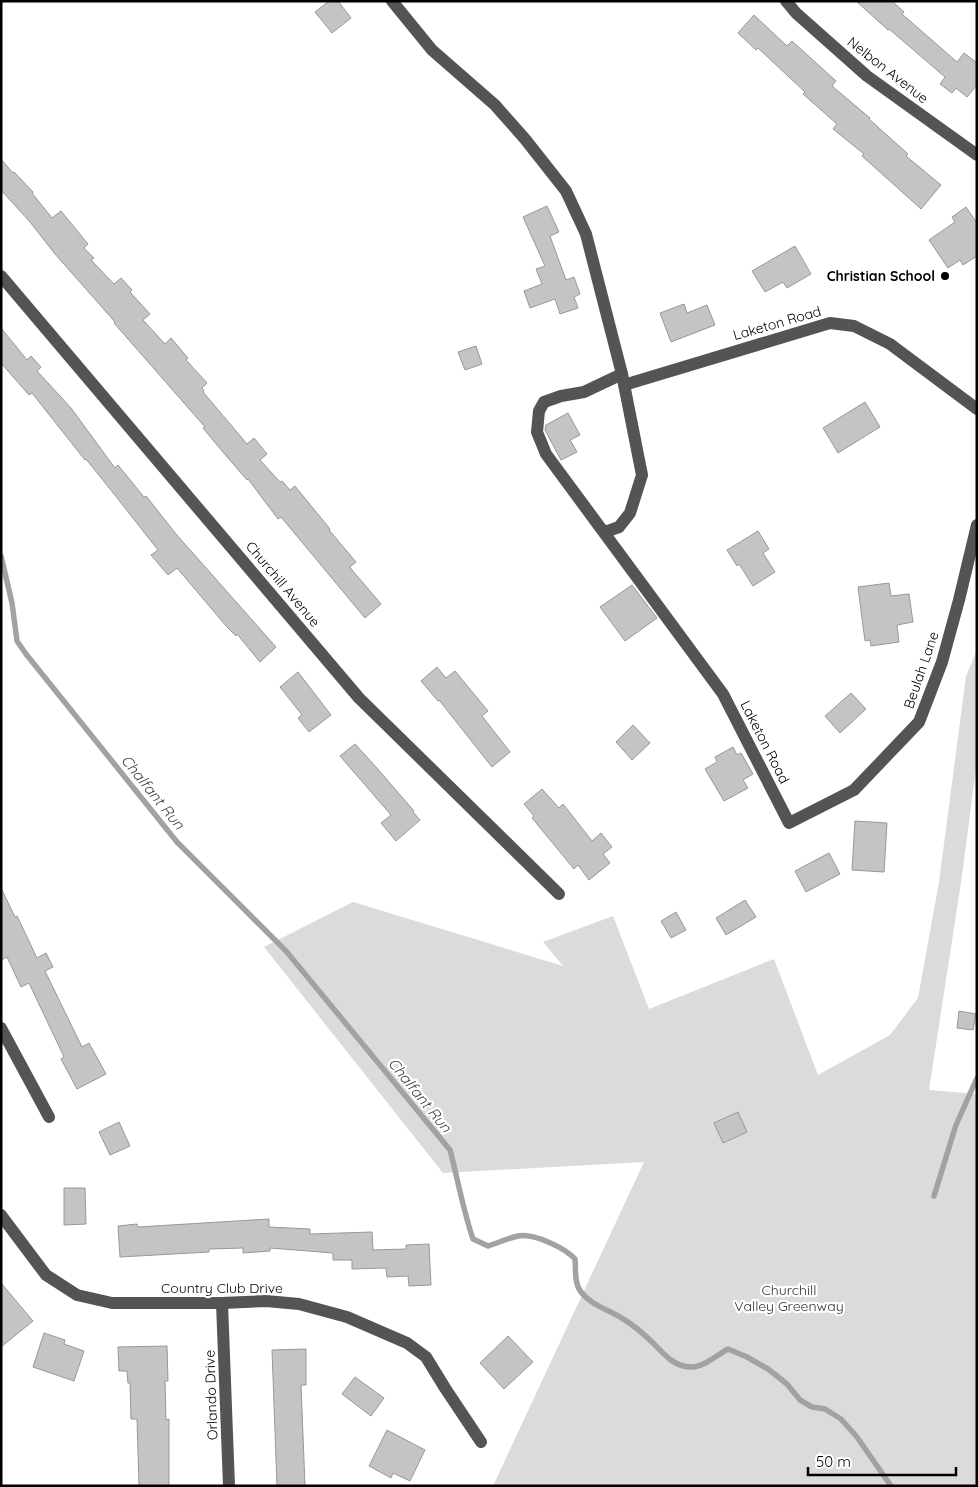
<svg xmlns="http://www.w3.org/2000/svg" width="978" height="1487" font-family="Quicksand,sans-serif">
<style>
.green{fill:#dbdbdb}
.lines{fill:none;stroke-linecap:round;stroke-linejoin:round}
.stream{stroke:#a2a2a2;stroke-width:5.5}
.building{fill:#c4c4c4;stroke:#989898}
.minor{stroke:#545454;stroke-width:12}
.poi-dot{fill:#000;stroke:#fff;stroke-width:2}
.labels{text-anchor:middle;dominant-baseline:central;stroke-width:4.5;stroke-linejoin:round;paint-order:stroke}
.street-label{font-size:14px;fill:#000;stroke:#fff}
.poi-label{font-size:14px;font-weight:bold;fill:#000;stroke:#fff;text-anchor:end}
.park-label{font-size:14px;fill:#323232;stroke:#fff}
.water-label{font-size:15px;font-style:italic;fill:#434343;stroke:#fff}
</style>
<rect width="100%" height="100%" fill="#fff"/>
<path class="green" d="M 977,650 L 977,761 L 962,876 L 929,1090 L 977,1094 L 977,1486 L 493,1486 L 644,1162 L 443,1173 L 264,947 L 353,902 L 563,966 L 543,942 L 613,916 L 649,1009 L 774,959 L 818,1075 L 890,1035 L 918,998 L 939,882 L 966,676 Z"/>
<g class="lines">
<g class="stream">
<path d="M 1,556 L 12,603 L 17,641 L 26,654 L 177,842 L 286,951 L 450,1150 C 458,1180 463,1210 473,1239 L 488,1246 C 498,1243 508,1238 518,1236 C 534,1233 565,1248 575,1259 C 576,1270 574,1283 581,1292 C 591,1305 607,1309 620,1317 C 632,1324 643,1333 653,1343 C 664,1354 674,1367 691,1367 C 704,1367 717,1355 728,1349 L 747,1357 L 768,1369 L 787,1384 L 800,1400 L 812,1407 L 825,1409 L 841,1419 L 857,1437 L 891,1486"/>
<path d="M 934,1196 L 956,1125 L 977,1078"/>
</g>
</g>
<g class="building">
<path d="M 329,1 L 338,1 L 351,18 L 332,33 L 315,12 Z"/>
<path d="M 856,1 L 892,1 L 904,12 L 902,14 L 957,62 L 964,53 L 977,63 L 977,85 L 967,97 L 956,88 L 952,93 L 940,84 L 945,77 L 889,29 L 888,30 Z"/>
<path d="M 754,15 L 787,46 L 792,41 L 836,81 L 832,86 L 870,118 L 869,119 L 908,154 L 906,156 L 941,185 L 921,209 L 862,156 L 864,154 L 833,129 L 837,124 L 803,94 L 805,92 L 758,48 L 756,50 L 738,33 Z"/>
<path d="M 1,159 L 13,173 L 14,172 L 33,192 L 32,193 L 52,218 L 61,211 L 88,244 L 84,248 L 94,258 L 91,260 L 114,284 L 121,278 L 132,290 L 130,292 L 150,314 L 143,320 L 165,344 L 171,338 L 188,358 L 186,360 L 207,383 L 202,388 L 204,391 L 203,392 L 247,444 L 254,438 L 267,454 L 260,460 L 280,482 L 282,481 L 290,490 L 295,486 L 330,529 L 329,530 L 356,562 L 350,567 L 352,570 L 381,604 L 365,618 L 281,517 L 278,519 L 248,479 L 247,480 L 222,451 L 203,428 L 205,427 L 114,323 L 115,322 L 55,254 L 30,222 L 1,190 Z"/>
<path d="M 547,206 L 559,232 L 550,236 L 566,280 L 574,277 L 580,294 L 574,297 L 578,308 L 560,314 L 555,299 L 530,308 L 524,291 L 542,284 L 536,269 L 545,266 L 523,217 Z"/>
<path d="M 966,207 L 977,223 L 977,256 L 963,265 L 960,260 L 948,268 L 929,240 L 955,222 L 952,217 Z"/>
<path d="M 795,246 L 811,274 L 787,288 L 783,282 L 765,292 L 752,271 Z"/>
<path d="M 684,304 L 687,313 L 707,305 L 715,325 L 671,342 L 660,313 Z"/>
<path d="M 1,328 L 27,360 L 31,356 L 41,367 L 37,371 L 71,408 L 115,468 L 118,465 L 144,497 L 146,496 L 176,534 L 276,647 L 260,662 L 237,634 L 236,636 L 227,627 L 177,568 L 168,575 L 151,555 L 158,550 L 118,499 L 86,459 L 85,460 L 32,393 L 29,395 L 1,363 Z"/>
<path d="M 476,346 L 482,364 L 465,370 L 458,352 Z"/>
<path d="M 865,402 L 880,427 L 838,453 L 823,428 Z"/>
<path d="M 568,413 L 580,435 L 570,440 L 577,452 L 561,460 L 545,430 L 546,425 Z"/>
<path d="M 758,531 L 769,549 L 763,553 L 775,572 L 753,586 L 739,564 L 737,566 L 727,550 Z"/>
<path d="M 889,583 L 891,596 L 909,594 L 913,622 L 897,625 L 899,642 L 871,646 L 870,640 L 865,641 L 858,587 Z"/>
<path d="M 632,585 L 657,618 L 625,641 L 600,607 Z"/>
<path d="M 437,667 L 446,678 L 455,671 L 488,711 L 482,716 L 510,752 L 492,767 L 439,700 L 438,701 L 421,681 Z"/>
<path d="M 298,672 L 331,715 L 309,732 L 298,718 L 302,715 L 280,687 Z"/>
<path d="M 851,693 L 866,709 L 840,733 L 825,716 Z"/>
<path d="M 633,725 L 650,743 L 632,760 L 616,742 Z"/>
<path d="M 355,744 L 376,767 L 414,811 L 413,812 L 420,820 L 396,841 L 381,823 L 391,815 L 340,756 Z"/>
<path d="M 733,747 L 737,755 L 741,753 L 753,774 L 743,780 L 748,788 L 724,801 L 705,769 L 717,762 L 715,757 Z"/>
<path d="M 542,789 L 559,808 L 563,804 L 592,841 L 601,833 L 612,847 L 603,854 L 610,863 L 589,880 L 578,865 L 574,869 L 532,818 L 534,816 L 524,804 Z"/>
<path d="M 855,821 L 887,823 L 884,872 L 852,870 Z"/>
<path d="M 829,853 L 840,874 L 806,892 L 795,871 Z"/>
<path d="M 1,888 L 15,917 L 17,916 L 37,958 L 46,953 L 53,967 L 45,971 L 82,1047 L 89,1043 L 106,1074 L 77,1089 L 61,1059 L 64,1057 L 29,983 L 21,987 L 7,957 L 1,960 Z"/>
<path d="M 745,900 L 756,917 L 726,935 L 716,918 Z"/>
<path d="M 676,912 L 686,930 L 671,938 L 661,921 Z"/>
<path d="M 959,1011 L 976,1014 L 973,1030 L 957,1028 Z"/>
<path d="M 738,1112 L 747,1132 L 723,1143 L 714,1123 Z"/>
<path d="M 119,1122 L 130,1146 L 110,1155 L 99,1132 Z"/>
<path d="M 64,1188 L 85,1188 L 86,1224 L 64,1225 Z"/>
<path d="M 269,1219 L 269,1227 L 310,1229 L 310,1234 L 372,1232 L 373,1250 L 406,1249 L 406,1245 L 429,1244 L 431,1285 L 409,1286 L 408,1276 L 387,1277 L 386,1268 L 352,1269 L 352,1260 L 333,1260 L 333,1253 L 270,1248 L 270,1251 L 243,1253 L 243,1248 L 209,1249 L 209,1252 L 120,1257 L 118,1226 L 137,1224 L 138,1227 Z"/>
<path d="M 1,1283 L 33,1321 L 1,1347 Z"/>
<path d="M 44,1333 L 65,1340 L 64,1344 L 84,1351 L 74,1381 L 33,1367 Z"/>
<path d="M 508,1336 L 533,1362 L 504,1389 L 480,1363 Z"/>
<path d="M 167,1346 L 168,1381 L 165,1381 L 166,1420 L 169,1419 L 169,1486 L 139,1486 L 137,1419 L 131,1419 L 130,1383 L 128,1383 L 127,1371 L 119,1371 L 118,1347 Z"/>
<path d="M 306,1349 L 306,1385 L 301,1385 L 305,1486 L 277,1486 L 272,1350 Z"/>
<path d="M 355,1377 L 384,1398 L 371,1416 L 342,1394 Z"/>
<path d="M 387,1430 L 425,1450 L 410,1481 L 393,1473 L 391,1478 L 369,1466 Z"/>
</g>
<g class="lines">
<g class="minor">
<path d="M 392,1 L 432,50 L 495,105 L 525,139 L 566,191 L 586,234 L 622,374 L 642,475 L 630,513 L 619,527 L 605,532"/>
<path d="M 786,1 L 796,13 L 867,76 L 977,155"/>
<path d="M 1,276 L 359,698 L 559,894"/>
<path d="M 622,374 L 584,392 L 561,396 L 544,402 L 539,411 L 537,432 L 546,454 L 723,694 L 789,823 L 854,790 L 919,722 L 942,662 L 959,600 L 977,525"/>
<path d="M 624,385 L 830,323 L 854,326 L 890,344 L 977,409"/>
<path d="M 1,1028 L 49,1117"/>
<path d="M 1,1215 L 46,1275 L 77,1295 L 112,1303 L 222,1303 L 266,1301 L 299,1304 L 347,1317 L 407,1343 L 426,1357 L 445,1388 L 481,1442"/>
<path d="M 222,1303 L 229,1486"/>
</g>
</g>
<circle class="poi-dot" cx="945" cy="276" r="5"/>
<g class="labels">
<g class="street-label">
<text transform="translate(888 70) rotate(38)">Nelbon Avenue</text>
<text transform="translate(777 323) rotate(-16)">Laketon Road</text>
<text transform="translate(283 584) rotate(50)">Churchill Avenue</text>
<text transform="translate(921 670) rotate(-71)">Beulah Lane</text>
<text transform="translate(765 742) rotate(63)">Laketon Road</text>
<text x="222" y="1288">Country Club Drive</text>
<text transform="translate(211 1395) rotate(-92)">Orlando Drive</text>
</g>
<g class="poi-label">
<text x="935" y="276">Christian School</text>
</g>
<g class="park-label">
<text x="789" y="1290">Churchill<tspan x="789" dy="16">Valley Greenway</tspan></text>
</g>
<g class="water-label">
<text transform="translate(153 792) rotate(51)">Chalfant Run</text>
<text transform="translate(420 1095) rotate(51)">Chalfant Run</text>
</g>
</g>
<rect width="978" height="1487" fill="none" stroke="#000000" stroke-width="5"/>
<path d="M808 1467v8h148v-8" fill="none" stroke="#000000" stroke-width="2.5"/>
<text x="816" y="1467" font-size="15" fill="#000000" stroke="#ffffff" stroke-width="4" paint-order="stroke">50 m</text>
</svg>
